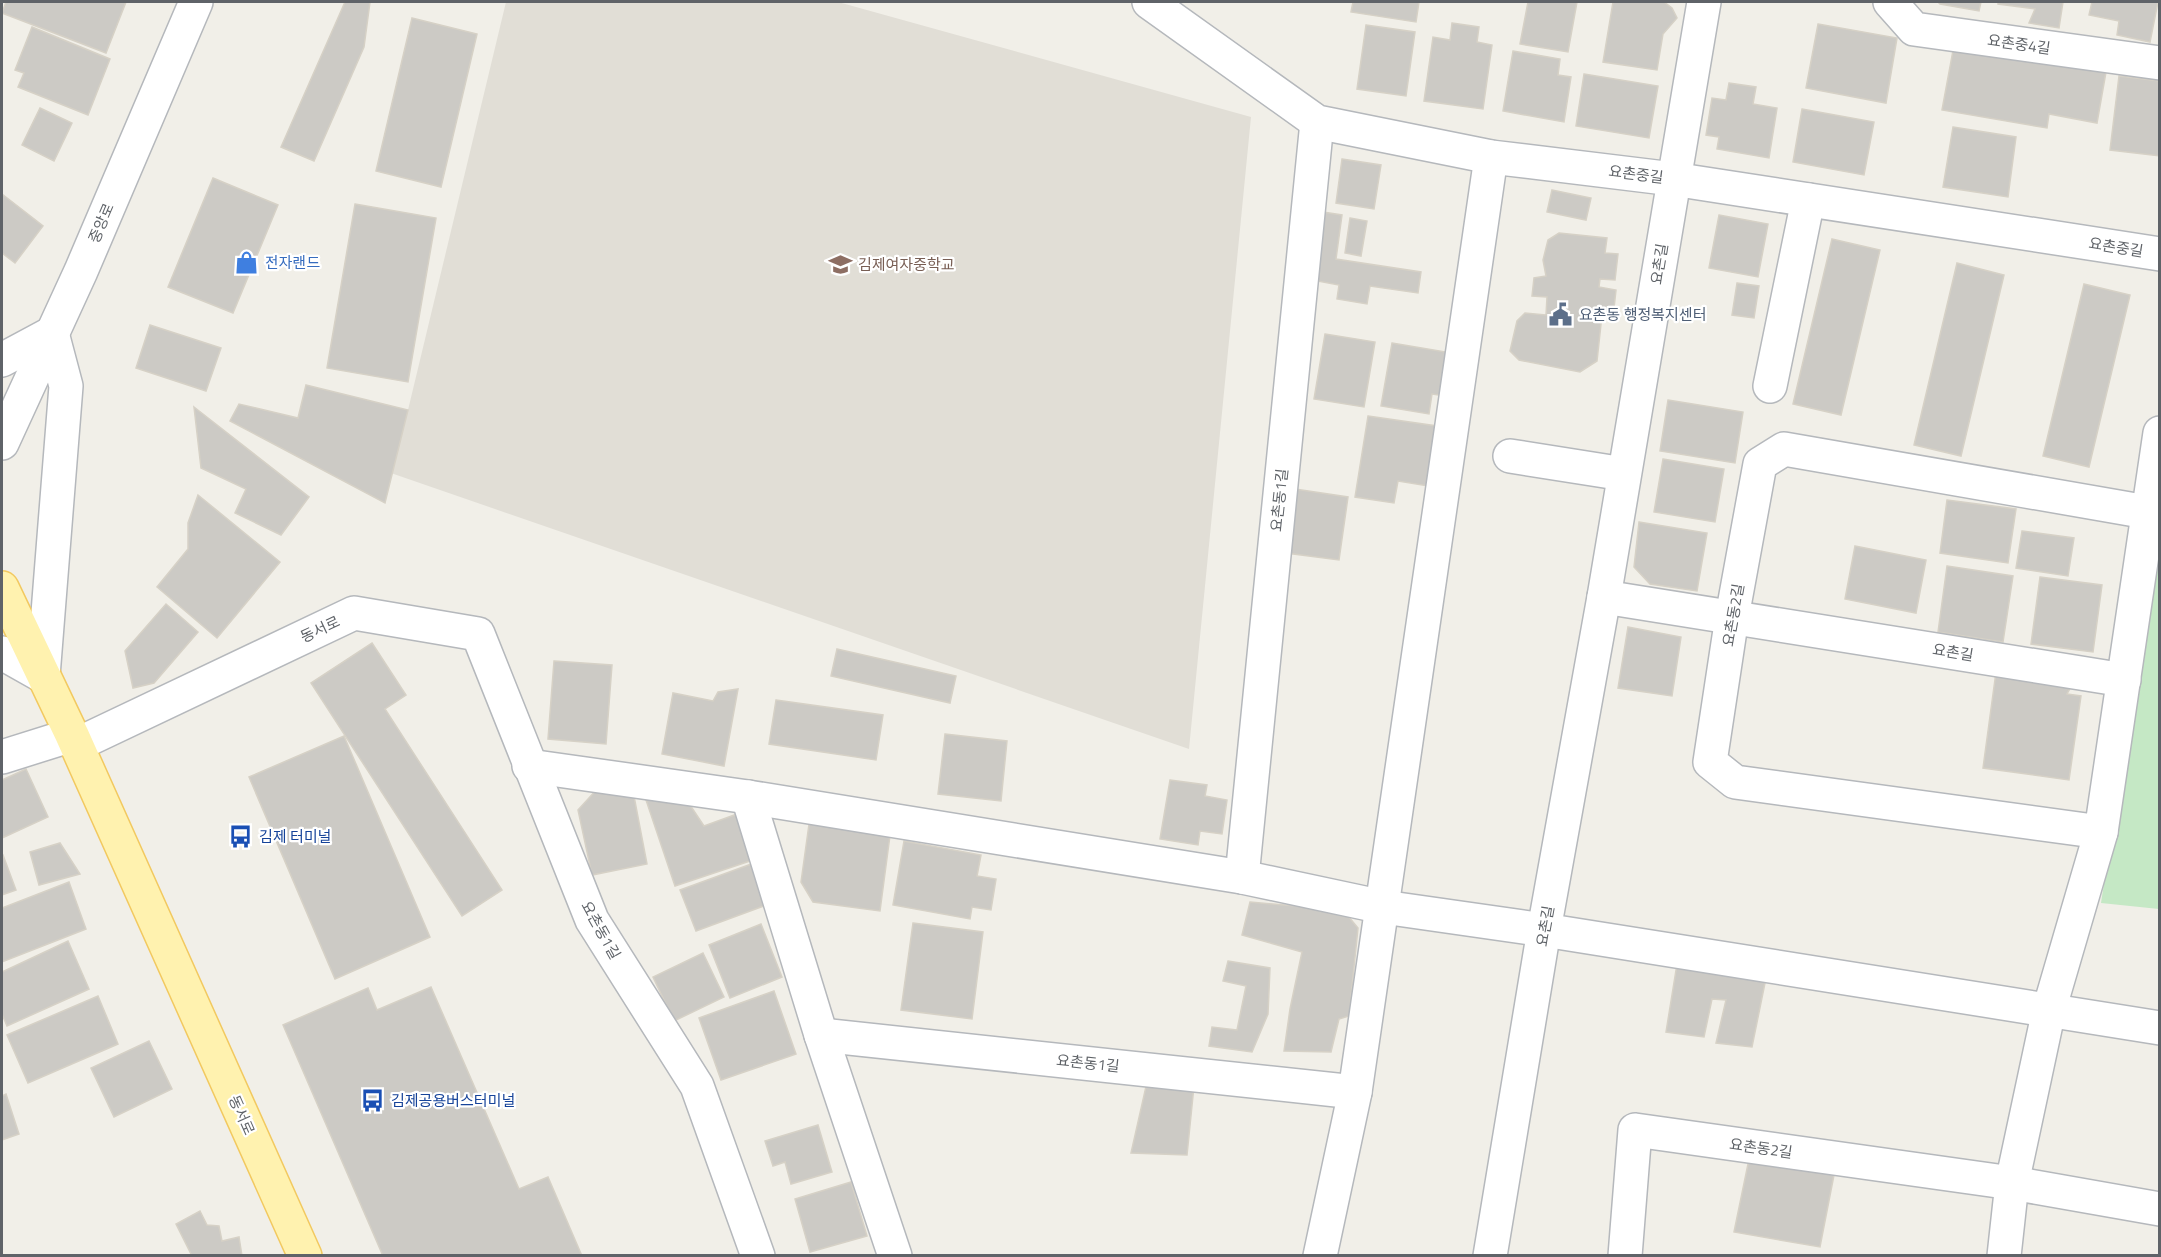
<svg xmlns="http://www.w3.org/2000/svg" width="2161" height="1257" font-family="'Titillium Web','Noto Sans KR',sans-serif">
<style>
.education{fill:#e1ded6}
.park{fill:#c5e8c5}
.building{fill:#cccac5;stroke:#d6d1c6;stroke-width:1.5}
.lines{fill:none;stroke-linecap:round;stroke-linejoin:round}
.minor-casing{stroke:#b5b8bc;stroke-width:36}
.major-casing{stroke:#f2c960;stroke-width:36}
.minor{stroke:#fff;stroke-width:33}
.major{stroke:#fff2af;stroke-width:33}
.labels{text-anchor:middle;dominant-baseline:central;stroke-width:4.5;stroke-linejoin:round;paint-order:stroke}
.street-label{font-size:15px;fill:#5f6368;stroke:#fff}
.shop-label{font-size:15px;fill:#366cbe;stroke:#fff;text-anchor:start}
.education-label{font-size:15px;fill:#785e54;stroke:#fff;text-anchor:start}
.service-label{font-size:15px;fill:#4e5e75;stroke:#fff;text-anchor:start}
.transit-label{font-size:15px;fill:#164399;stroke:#fff;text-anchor:start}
</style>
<rect width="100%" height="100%" fill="#f1efe8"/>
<path class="education" d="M 506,2 L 838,2 L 1251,117 L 1189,749 L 388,472 L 408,410 Z"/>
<path class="park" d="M 2159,532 L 2159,909 L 2101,903 Z"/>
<g class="building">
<path d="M 6,2 L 126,2 L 106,53 L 2,13 Z"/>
<path d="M 345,2 L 370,2 L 364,47 L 314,161 L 281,147 Z"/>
<path d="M 1353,2 L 1419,2 L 1416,22 L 1351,12 Z"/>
<path d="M 1528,2 L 1577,2 L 1568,52 L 1520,44 Z"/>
<path d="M 1613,2 L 1664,2 L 1672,8 L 1677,18 L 1663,34 L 1657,70 L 1603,62 Z"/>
<path d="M 1938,2 L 1981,2 L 1979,11 L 1940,4 Z"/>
<path d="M 1998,2 L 2063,2 L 2059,28 L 2029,23 L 2035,9 L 1998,4 Z"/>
<path d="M 2092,2 L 2158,2 L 2150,42 L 2117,35 L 2119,21 L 2089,15 Z"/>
<path d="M 412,18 L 477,34 L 441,187 L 376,171 Z"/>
<path d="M 1452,23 L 1479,27 L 1477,42 L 1492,45 L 1483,109 L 1424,101 L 1433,37 L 1450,40 Z"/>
<path d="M 1818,24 L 1897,38 L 1886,103 L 1806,88 Z"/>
<path d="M 1366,25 L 1415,32 L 1406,96 L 1357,89 Z"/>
<path d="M 32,27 L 110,59 L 88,115 L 18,87 L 24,73 L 15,70 Z"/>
<path d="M 1954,45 L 2106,72 L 2097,123 L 2049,114 L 2047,128 L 1942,110 Z"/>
<path d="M 1513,51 L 1560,59 L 1558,75 L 1571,77 L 1564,122 L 1503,111 Z"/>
<path d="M 1584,74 L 1658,86 L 1649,138 L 1576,126 Z"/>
<path d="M 2119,76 L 2160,81 L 2160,156 L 2110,150 Z"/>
<path d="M 1729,83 L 1756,87 L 1753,104 L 1777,108 L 1769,158 L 1717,149 L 1719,137 L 1706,135 L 1712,98 L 1726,100 Z"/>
<path d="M 40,108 L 72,123 L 54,161 L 22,145 Z"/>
<path d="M 1802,109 L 1874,122 L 1864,175 L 1793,162 Z"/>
<path d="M 1953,127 L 2016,137 L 2008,197 L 1943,187 Z"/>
<path d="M 1342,159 L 1381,165 L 1374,209 L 1336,203 Z"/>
<path d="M 213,178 L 278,205 L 233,313 L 168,287 Z"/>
<path d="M 1552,190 L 1591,198 L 1586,220 L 1547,212 Z"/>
<path d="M 2,194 L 43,226 L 15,263 L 2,253 Z"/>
<path d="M 355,204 L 436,218 L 408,382 L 327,368 Z"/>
<path d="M 1323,212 L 1342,215 L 1336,259 L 1421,272 L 1418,293 L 1370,286 L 1367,304 L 1337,299 L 1339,285 L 1312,280 Z"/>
<path d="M 1719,215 L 1768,224 L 1758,277 L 1709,268 Z"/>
<path d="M 1350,218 L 1367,221 L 1361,256 L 1345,253 Z"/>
<path d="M 1559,233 L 1607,238 L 1605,253 L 1618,254 L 1615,280 L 1600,279 L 1599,287 L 1616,290 L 1613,317 L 1602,315 L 1597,361 L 1580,372 L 1519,360 L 1510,351 L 1517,321 L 1525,313 L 1546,315 L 1547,297 L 1532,296 L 1534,278 L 1546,276 L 1543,260 L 1548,240 Z"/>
<path d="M 1832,239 L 1880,250 L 1841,415 L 1793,404 Z"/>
<path d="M 1957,263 L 2004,275 L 1961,456 L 1914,445 Z"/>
<path d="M 1737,283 L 1759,286 L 1754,318 L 1732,315 Z"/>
<path d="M 2084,284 L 2130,295 L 2089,467 L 2043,456 Z"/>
<path d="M 150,325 L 221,348 L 206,391 L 136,368 Z"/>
<path d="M 1325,334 L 1375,342 L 1364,407 L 1314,399 Z"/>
<path d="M 1392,343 L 1452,353 L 1445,396 L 1432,394 L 1429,414 L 1381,406 Z"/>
<path d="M 306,385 L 408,410 L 385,503 L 230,421 L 239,404 L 298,418 Z"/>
<path d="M 1668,400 L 1743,412 L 1735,463 L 1660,451 Z"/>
<path d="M 194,407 L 309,497 L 281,535 L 235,513 L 246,489 L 201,468 Z"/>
<path d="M 1368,416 L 1437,426 L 1428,486 L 1398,481 L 1394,503 L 1355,497 Z"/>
<path d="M 1663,459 L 1724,469 L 1715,522 L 1654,512 Z"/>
<path d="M 1295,489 L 1348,497 L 1339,560 L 1286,553 Z"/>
<path d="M 198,495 L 280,562 L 217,638 L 157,587 L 188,549 L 188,523 Z"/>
<path d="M 1947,500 L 2016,509 L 2008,563 L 1940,553 Z"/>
<path d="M 1639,522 L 1707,533 L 1697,591 L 1650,584 L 1634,567 Z"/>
<path d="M 2022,531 L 2074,538 L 2068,576 L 2016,568 Z"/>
<path d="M 1855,546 L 1926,560 L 1916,613 L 1845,599 Z"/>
<path d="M 1947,566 L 2013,576 L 2003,642 L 1938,632 Z"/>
<path d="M 2040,577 L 2102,585 L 2093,652 L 2031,644 Z"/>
<path d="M 166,604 L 198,632 L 154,683 L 133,688 L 125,651 Z"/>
<path d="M 1628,627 L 1681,637 L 1672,696 L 1618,688 Z"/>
<path d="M 372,643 L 406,695 L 385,709 L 502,890 L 462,916 L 311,683 Z"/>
<path d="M 837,649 L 956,676 L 950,703 L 831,676 Z"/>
<path d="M 554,661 L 612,665 L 606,744 L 548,739 Z"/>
<path d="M 1996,672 L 2073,683 L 2067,694 L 2081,696 L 2069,780 L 1983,768 Z"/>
<path d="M 738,689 L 724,766 L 662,754 L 673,693 L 713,701 L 718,692 Z"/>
<path d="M 776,700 L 883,715 L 876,760 L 769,744 Z"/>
<path d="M 945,734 L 1007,741 L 1001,801 L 938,794 Z"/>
<path d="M 344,736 L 430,937 L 335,979 L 249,777 Z"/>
<path d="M 26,769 L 48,817 L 2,838 L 2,780 Z"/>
<path d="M 1170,780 L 1207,785 L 1205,796 L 1227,800 L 1222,834 L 1200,831 L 1198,845 L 1160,839 Z"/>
<path d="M 599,787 L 633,791 L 647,864 L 592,875 L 578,810 Z"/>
<path d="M 645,797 L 690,805 L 704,826 L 737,814 L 753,860 L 675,886 Z"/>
<path d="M 810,817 L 891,828 L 880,911 L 813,902 L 801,882 Z"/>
<path d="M 904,841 L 981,855 L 977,876 L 996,879 L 991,910 L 972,907 L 970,919 L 893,905 Z"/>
<path d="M 60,843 L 80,874 L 39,885 L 30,852 Z"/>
<path d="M 3,855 L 16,890 L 2,895 L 2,856 Z"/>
<path d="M 754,863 L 769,904 L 696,931 L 680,890 Z"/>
<path d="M 69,882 L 86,929 L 2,962 L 2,908 Z"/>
<path d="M 1250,902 L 1343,910 L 1358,928 L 1349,1016 L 1339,1019 L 1331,1052 L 1284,1051 L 1290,1009 L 1302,952 L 1242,935 Z"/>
<path d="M 913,923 L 983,932 L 972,1019 L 901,1010 Z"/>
<path d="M 761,924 L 782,977 L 730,998 L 709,945 Z"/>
<path d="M 68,941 L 89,989 L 7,1026 L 2,1014 L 2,972 Z"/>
<path d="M 703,953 L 724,997 L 674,1021 L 653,977 Z"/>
<path d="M 1228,961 L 1270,968 L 1268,1014 L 1252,1052 L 1209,1046 L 1212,1027 L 1237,1030 L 1246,986 L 1223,981 Z"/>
<path d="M 1677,964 L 1766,978 L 1752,1047 L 1716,1043 L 1726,1000 L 1712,999 L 1704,1037 L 1666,1032 Z"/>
<path d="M 431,987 L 519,1189 L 548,1177 L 582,1256 L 383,1256 L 283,1025 L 368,988 L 377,1010 Z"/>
<path d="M 774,991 L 796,1054 L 721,1080 L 699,1018 Z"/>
<path d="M 98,996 L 118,1044 L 28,1083 L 7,1035 Z"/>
<path d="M 149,1041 L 172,1089 L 114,1117 L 91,1068 Z"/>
<path d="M 1147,1082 L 1194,1086 L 1187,1155 L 1131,1153 Z"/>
<path d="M 6,1094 L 19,1134 L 2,1140 L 2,1096 Z"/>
<path d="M 818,1125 L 832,1172 L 791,1184 L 785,1162 L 773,1166 L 765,1141 Z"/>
<path d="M 1749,1159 L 1834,1175 L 1820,1247 L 1734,1232 Z"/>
<path d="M 851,1182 L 867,1236 L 810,1252 L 795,1199 Z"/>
<path d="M 200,1211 L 207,1225 L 219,1226 L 222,1241 L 239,1237 L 242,1256 L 192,1256 L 176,1224 Z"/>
</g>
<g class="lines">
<defs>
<g id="minor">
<path d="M 1149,2 L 1317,122 L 1491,157 L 1673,179 L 2160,254"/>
<path d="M 1890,2 L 1914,29 L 2160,63"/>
<path d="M 2,360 L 52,333 L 66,386 L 43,676 L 2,653"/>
<path d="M 1770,386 L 1808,200"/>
<path d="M 2,443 L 81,271 L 196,2"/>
<path d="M 1510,456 L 1624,474"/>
<path d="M 1604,597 L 2124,680"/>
<path d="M 76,745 L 354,613 L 478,634 L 592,920 L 697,1086 L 758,1256"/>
<path d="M 2,757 L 72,735"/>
<path d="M 529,766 L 748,797 L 1242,877 L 1383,907 L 1544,930 L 2160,1028"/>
<path d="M 748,797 L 821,1035 L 895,1256"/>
<path d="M 2101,832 L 1735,782 L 1710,762 L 1732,617 L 1760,464 L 1784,449 L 2147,512"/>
<path d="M 1242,877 L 1317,122"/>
<path d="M 821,1035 L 1355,1092"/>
<path d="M 1320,1256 L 1355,1092 L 1491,157"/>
<path d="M 1490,1256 L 1544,930 L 1604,597 L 1704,2"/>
<path d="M 1625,1256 L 1635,1130 L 2012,1183 L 2160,1209"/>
<path d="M 2004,1256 L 2012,1183 L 2049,1010 L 2101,832 L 2160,433"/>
</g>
<path id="major" d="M 2,588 L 72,735 L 305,1256"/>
</defs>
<use href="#minor" class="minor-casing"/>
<use href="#major" class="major-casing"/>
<use href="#minor" class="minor"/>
<use href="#major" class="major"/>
</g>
<defs>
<symbol id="shop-bare" viewBox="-9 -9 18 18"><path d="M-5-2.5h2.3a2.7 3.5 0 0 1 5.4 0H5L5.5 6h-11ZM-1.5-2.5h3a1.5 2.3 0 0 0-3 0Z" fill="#3f7fe0" stroke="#fff" stroke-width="2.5" paint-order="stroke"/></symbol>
<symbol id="school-bare" viewBox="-9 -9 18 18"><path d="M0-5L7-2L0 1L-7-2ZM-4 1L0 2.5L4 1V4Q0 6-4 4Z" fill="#8d6e63" stroke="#fff" stroke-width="2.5" paint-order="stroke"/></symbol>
<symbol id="civic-bare" viewBox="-9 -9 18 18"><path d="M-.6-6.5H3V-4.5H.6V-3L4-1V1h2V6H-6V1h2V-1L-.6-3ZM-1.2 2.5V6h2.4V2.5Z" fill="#5c6f8a" stroke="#fff" stroke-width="2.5" paint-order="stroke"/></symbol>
<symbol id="bus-bare" viewBox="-9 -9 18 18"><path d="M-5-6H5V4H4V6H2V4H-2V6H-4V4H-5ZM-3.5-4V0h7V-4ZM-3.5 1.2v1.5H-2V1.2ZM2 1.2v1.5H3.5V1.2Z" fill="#1a4fb4" stroke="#fff" stroke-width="2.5" paint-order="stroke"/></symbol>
</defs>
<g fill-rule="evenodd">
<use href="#shop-bare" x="230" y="246" width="33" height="33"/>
<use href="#school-bare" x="824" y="248" width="33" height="33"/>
<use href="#civic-bare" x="1544" y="298" width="33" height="33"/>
<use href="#bus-bare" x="224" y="820" width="33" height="33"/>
<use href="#bus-bare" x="356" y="1084" width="33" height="33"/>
</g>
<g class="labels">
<g class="street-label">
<text transform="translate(2019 44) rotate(8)">요촌중4길</text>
<text transform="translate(1636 174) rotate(7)">요촌중길</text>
<text transform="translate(101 223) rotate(-67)">중앙로</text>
<text transform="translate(2116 247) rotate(9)">요촌중길</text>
<text transform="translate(1659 264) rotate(-81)">요촌길</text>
<text transform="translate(1279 500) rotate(-84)">요촌동1길</text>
<text transform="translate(1733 615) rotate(-80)">요촌동2길</text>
<text transform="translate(320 629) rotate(-25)">동서로</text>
<text transform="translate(1953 652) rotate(9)">요촌길</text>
<text transform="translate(1545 926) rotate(-80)">요촌길</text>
<text transform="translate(601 930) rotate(61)">요촌동1길</text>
<text transform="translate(1088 1063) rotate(6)">요촌동1길</text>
<text transform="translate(242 1115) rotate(66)">동서로</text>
<text transform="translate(1761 1148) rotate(8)">요촌동2길</text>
</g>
<g class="shop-label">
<text x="265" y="262">전자랜드</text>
</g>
<g class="education-label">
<text x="858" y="264">김제여자중학교</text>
</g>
<g class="service-label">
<text x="1579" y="314">요촌동 행정복지센터</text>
</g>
<g class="transit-label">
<text x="259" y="836">김제 터미널</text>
<text x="391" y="1100">김제공용버스터미널</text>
</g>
</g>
<rect width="2161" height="1257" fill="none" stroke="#5f6368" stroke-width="6"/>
</svg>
